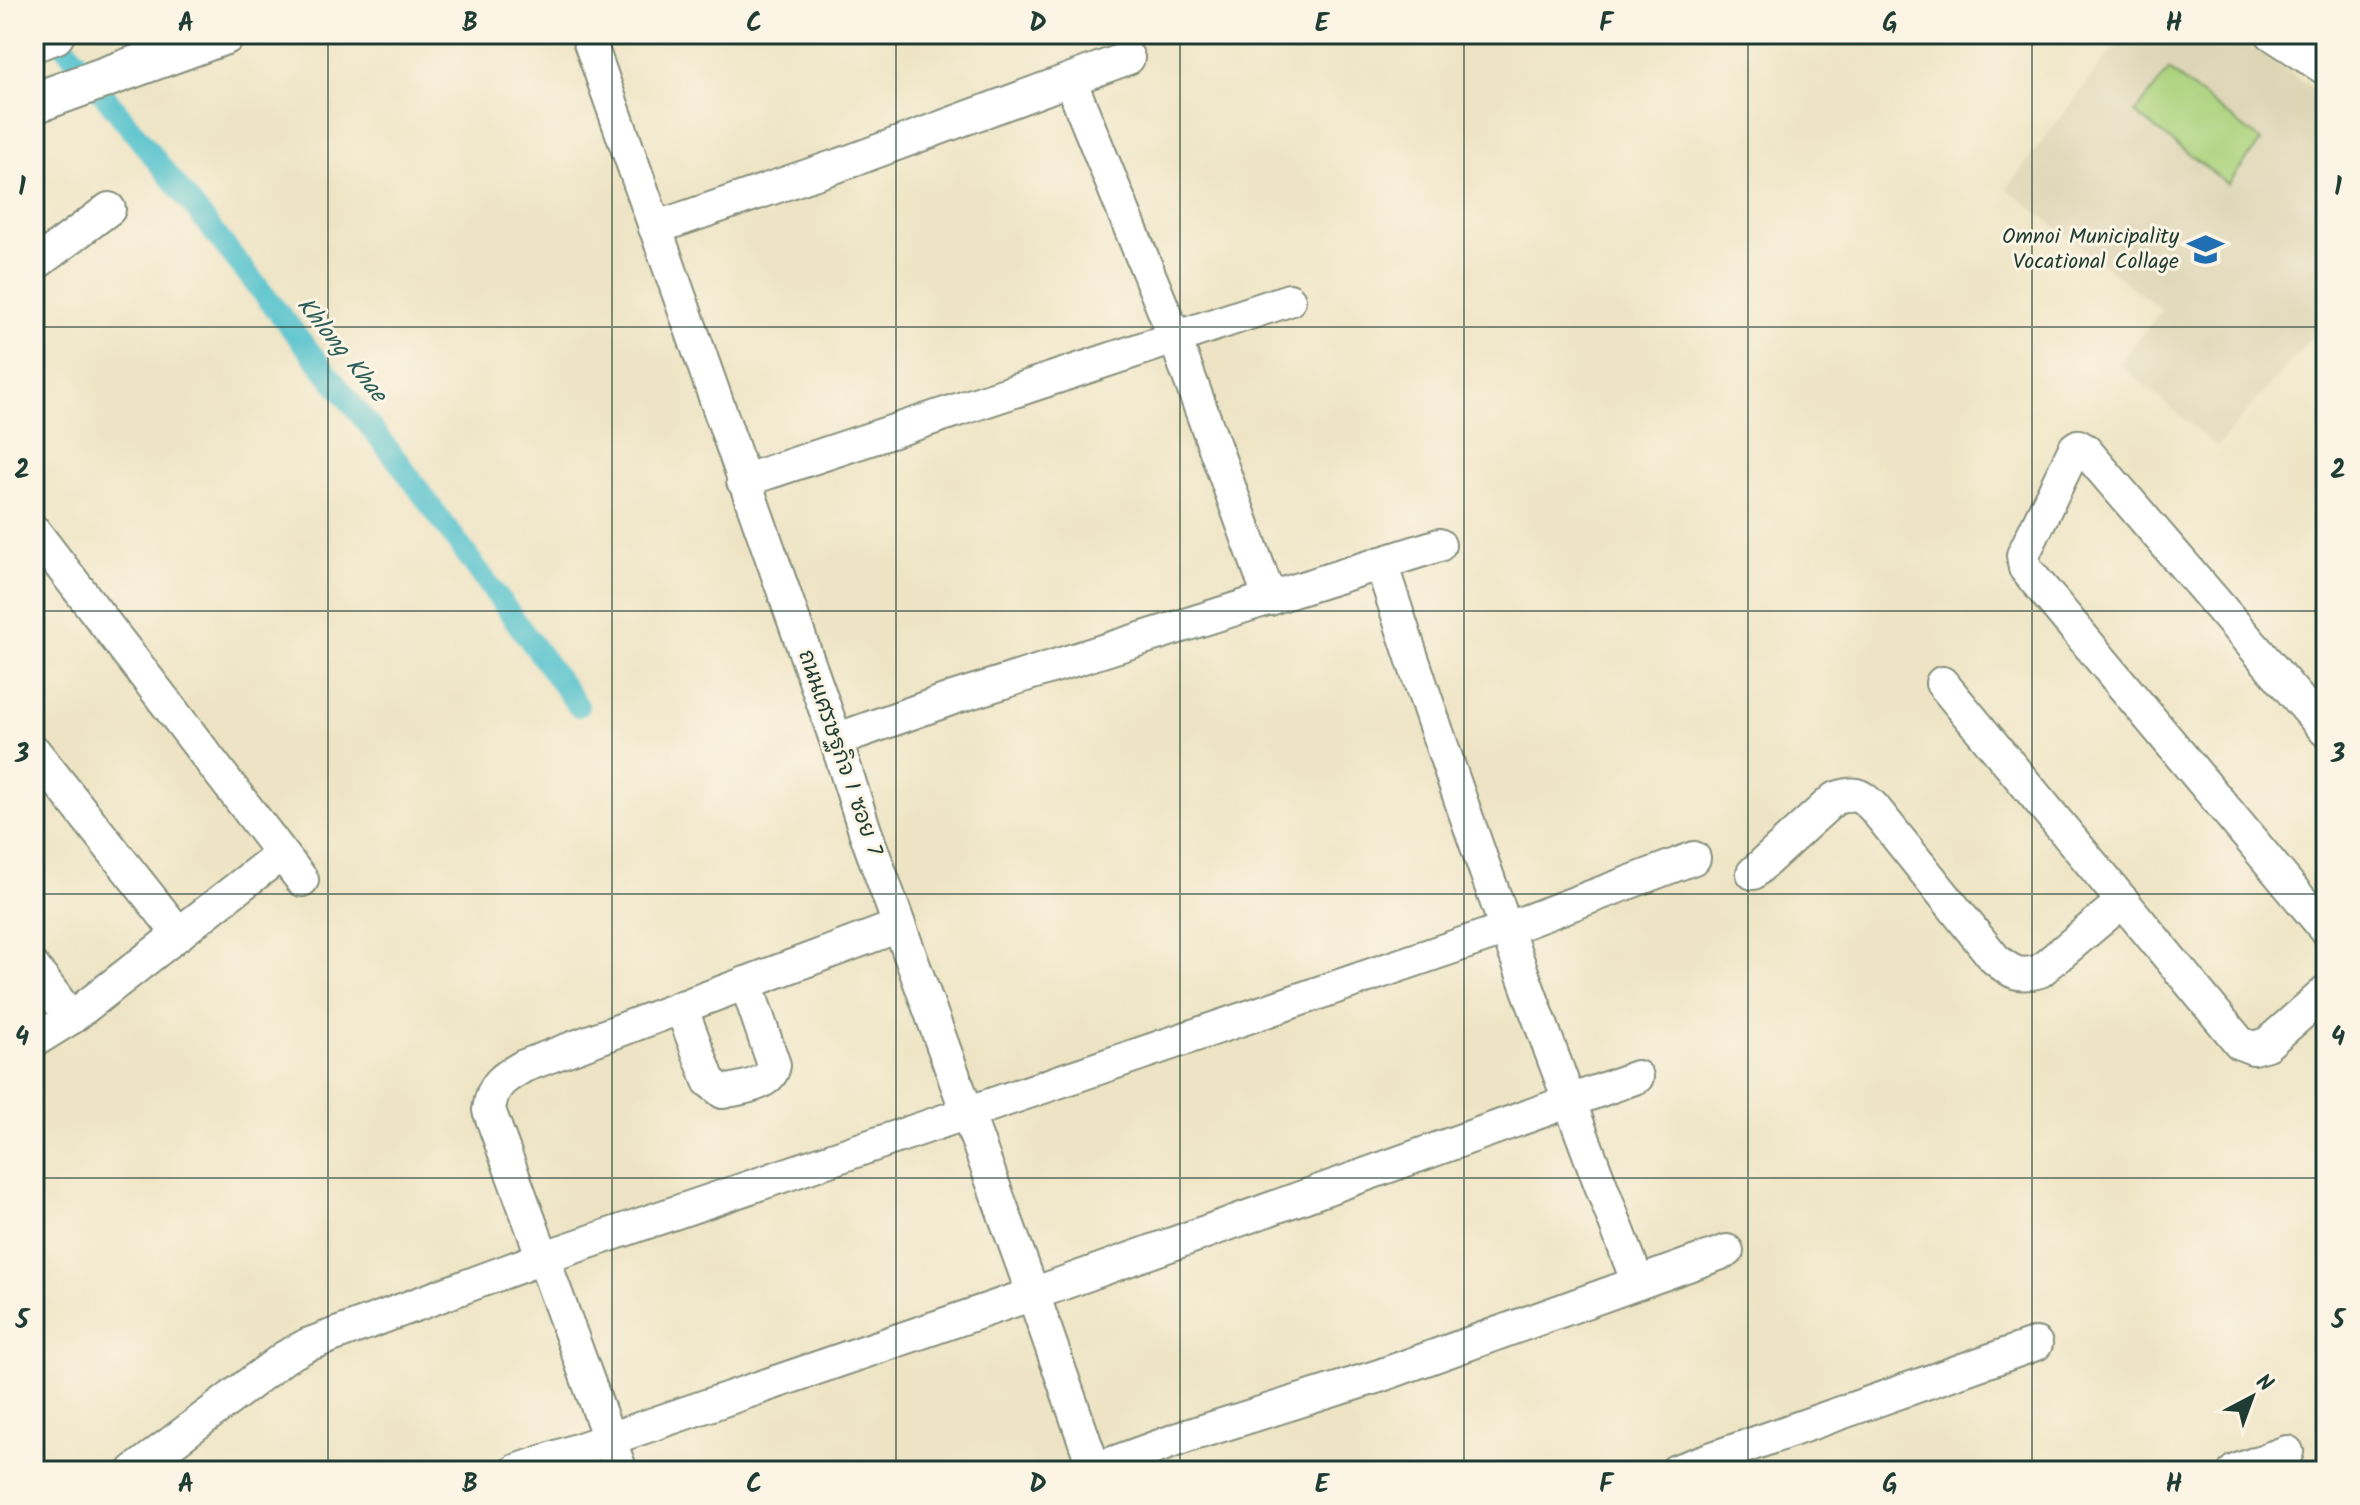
<svg xmlns="http://www.w3.org/2000/svg" width="2360" height="1505" font-family="Kalam,'Playpen Sans Thai',sans-serif">
<style>
.built{fill:#ddd5b5}
.green{fill:#acd37e;stroke:#668859;stroke-width:2}
.lines{fill:none;stroke-linecap:round;stroke-linejoin:round}
.canal{stroke:#55c2cd;stroke-width:22}
.minor-casing{stroke:#86907c;stroke-width:36}
.major-casing{stroke:#86907c;stroke-width:44}
.minor{stroke:#fff;stroke-width:32}
.major{stroke:#fff;stroke-width:40}
.grid{fill:none;stroke:#1f3d34;stroke-width:2;stroke-opacity:0.55}
.labels{text-anchor:middle;dominant-baseline:central;stroke-width:6;stroke-linejoin:round;paint-order:stroke}
.poi-label{font-size:22px;fill:#1f3d34;stroke:#fcf5e5;text-anchor:end}
.street-label{font-size:22px;fill:#1f3d34;stroke:#fcf5e5}
.water-label{font-size:24px;font-style:italic;fill:#2c5e5a;stroke:#fcf5e5}
.neatline{fill:none;stroke:#1f3d34;stroke-width:3}
.grid-label{font-size:26px;text-anchor:middle;font-weight:bold;fill:#1f3d34}
</style>
<rect width="100%" height="100%" fill="#fcf5e5"/>
<filter id="ink" filterUnits="userSpaceOnUse"><feTurbulence type="fractalNoise" baseFrequency=".0125" numOctaves="2"/><feDisplacementMap in="SourceGraphic" scale="16" xChannelSelector="R" yChannelSelector="G"/><feConvolveMatrix kernelMatrix="1 2 1 2 8 2 1 2 1" color-interpolation-filters="sRGB"/></filter>
<filter id="wash" filterUnits="userSpaceOnUse"><feTurbulence type="fractalNoise" baseFrequency=".006" numOctaves="4" result="noise"/><feDisplacementMap in="SourceGraphic" scale="32" xChannelSelector="R" yChannelSelector="G"/><feGaussianBlur stdDeviation="1.8" result="paint"/><feColorMatrix in="noise" values="0 0 0 0 0 0 0 0 0 0 0 0 0 0 0 0 0 1.4 0 .05"/><feComposite in="paint" operator="in"/></filter>
<g filter="url(#wash)">
<rect width="100%" height="100%" fill="#eee4c5"/>
<path class="built" d="M 2124,34 L 2232,34 L 2326,98 L 2326,320 L 2217,447 L 2118,363 L 2162,311 L 2007,188 Z"/>
<path class="green" d="M 2169,70 L 2261,141 L 2228,184 L 2135,113 Z"/>
<g class="lines">
<path class="canal" d="M 55,34 L 400,464 L 578,706"/>
</g>
</g>
<g filter="url(#ink)">
<g class="lines">
<defs>
<g id="minor">
<path d="M 587,34 L 836,740 L 865,831 L 1033,1294 L 1095,1471"/>
<path d="M 2272,34 L 2326,69"/>
<path d="M 1070,80 L 1175,338 L 1270,599"/>
<path d="M 655,228 L 848,162 L 1128,58"/>
<path d="M 34,265 L 109,209"/>
<path d="M 743,481 L 1289,300"/>
<path d="M 34,531 L 302,880"/>
<path d="M 1381,563 C 1459,806 1547,1045 1638,1283"/>
<path d="M 1942,683 L 2240,1043 L 2253,1048 L 2267,1044 L 2326,992"/>
<path d="M 2326,731 L 2085,450 L 2078,446 L 2075,448 L 2023,555 L 2025,568 L 2326,930"/>
<path d="M 836,740 L 953,698 L 1439,545"/>
<path d="M 34,751 L 179,934"/>
<path d="M 1753,873 L 1834,799 C 1855,792 1858,792 1874,808 L 1995,959 C 2012,973 2019,977 2040,971 L 2123,901"/>
<path d="M 34,968 L 71,1018"/>
<path d="M 681,1007 L 709,1081 L 723,1092 C 740,1088 771,1086 774,1065 L 746,983"/>
<path d="M 34,1041 L 71,1018 L 281,854"/>
<path d="M 134,1471 L 285,1357 L 307,1345 L 545,1257 L 1506,929 L 1694,858"/>
<path d="M 516,1471 L 1033,1294 L 1637,1077"/>
<path d="M 621,1471 L 489,1110 C 492,1084 503,1078 524,1066 L 899,926"/>
<path d="M 1091,1471 L 1187,1436 L 1379,1376 L 1727,1251"/>
<path d="M 1676,1471 L 2036,1344"/>
<path d="M 2235,1471 L 2287,1452"/>
</g>
<g id="major">
<path d="M 34,41 L 54,34"/>
<path d="M 34,103 L 225,34"/>
</g>
</defs>
<use href="#minor" class="minor-casing"/>
<use href="#major" class="major-casing"/>
<use href="#minor" class="minor"/>
<use href="#major" class="major"/>
</g>
</g>
<path class="grid" d="M 328,34 L 328,1471M 612,34 L 612,1471M 896,34 L 896,1471M 1180,34 L 1180,1471M 1464,34 L 1464,1471M 1748,34 L 1748,1471M 2032,34 L 2032,1471M 34,327 L 2326,327M 34,611 L 2326,611M 34,894 L 2326,894M 34,1178 L 2326,1178"/>
<defs>
<symbol id="university-bare" viewBox="-9 -9 18 18"><path d="M0-5L7-2L0 1L-7-2ZM-4 1L0 2.5L4 1V4Q0 6-4 4Z" fill="#1f6fb2" stroke="#fcf5e5" stroke-width="2.5" paint-order="stroke"/></symbol>
</defs>
<g fill-rule="evenodd">
<use href="#university-bare" x="2180" y="224" width="51" height="51"/>
</g>
<g class="labels">
<g class="poi-label">
<text x="2179" y="237">Omnoi Municipality<tspan x="2179" dy="25">Vocational Collage</tspan></text>
</g>
<g class="street-label">
<text transform="translate(839 753) rotate(71)">ถนนเศรษฐกิจ 1 ซอย 7</text>
</g>
<g class="water-label">
<text transform="translate(341 350) rotate(51)">Khlong Khae</text>
</g>
</g>
<rect width="2360" height="1505" fill="none" stroke="#fcf5e5" stroke-width="88"/>
<g transform="translate(2252 1397) rotate(41)" stroke="#fcf5e5" stroke-width="6" paint-order="stroke">
<path d="M0-6L14 30L0 20L-14 30Z" fill="#1f3d34"/>
<text y="-12" font-size="22" font-weight="bold" text-anchor="middle" fill="#1f3d34">N</text>
</g>
<rect x="44" y="44" width="2272" height="1417" class="neatline"/>
<g class="grid-label">
<text x="186" y="31">A</text>
<text x="470" y="31">B</text>
<text x="754" y="31">C</text>
<text x="1038" y="31">D</text>
<text x="1322" y="31">E</text>
<text x="1606" y="31">F</text>
<text x="1890" y="31">G</text>
<text x="2174" y="31">H</text>
<text x="22" y="195">1</text>
<text x="2338" y="195">1</text>
<text x="22" y="478">2</text>
<text x="2338" y="478">2</text>
<text x="22" y="762">3</text>
<text x="2338" y="762">3</text>
<text x="22" y="1045">4</text>
<text x="2338" y="1045">4</text>
<text x="22" y="1328">5</text>
<text x="2338" y="1328">5</text>
<text x="186" y="1492">A</text>
<text x="470" y="1492">B</text>
<text x="754" y="1492">C</text>
<text x="1038" y="1492">D</text>
<text x="1322" y="1492">E</text>
<text x="1606" y="1492">F</text>
<text x="1890" y="1492">G</text>
<text x="2174" y="1492">H</text>
</g>
</svg>
